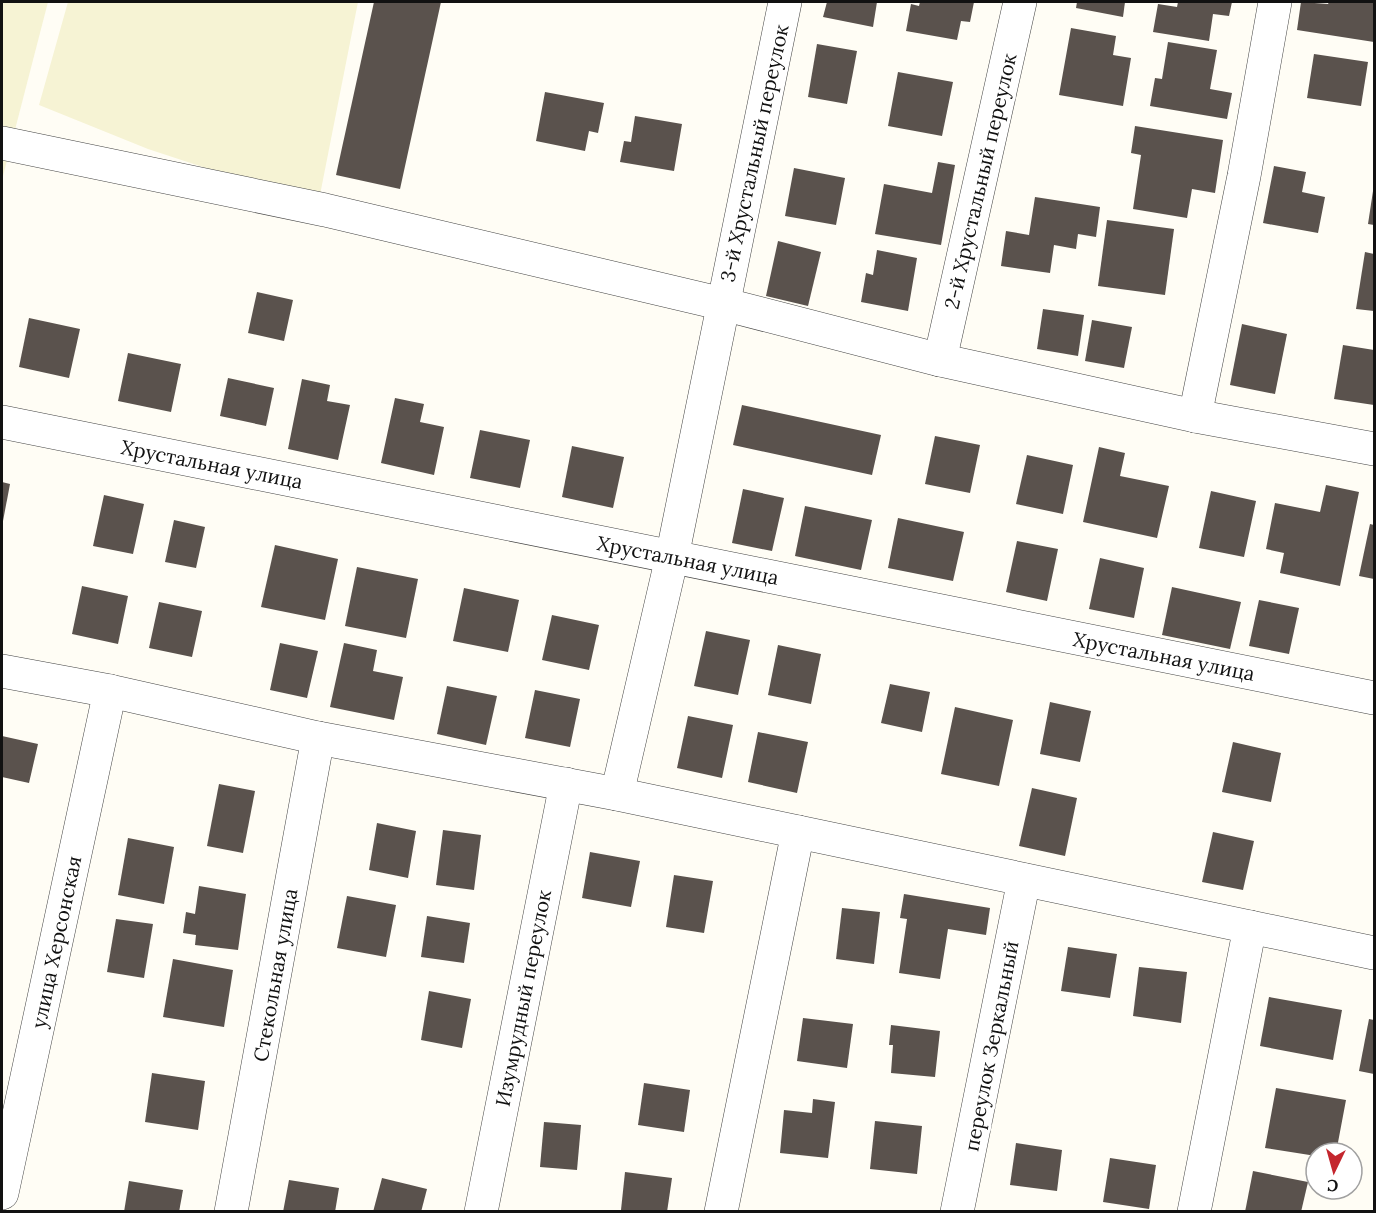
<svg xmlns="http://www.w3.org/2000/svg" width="1376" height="1213" font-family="Lora,serif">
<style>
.farmland{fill:#f6f3d4}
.building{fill:#5a524d}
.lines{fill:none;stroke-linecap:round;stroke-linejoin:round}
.minor-casing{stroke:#444;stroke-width:34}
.minor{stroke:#fff;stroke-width:33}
.labels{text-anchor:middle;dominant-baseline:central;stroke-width:6;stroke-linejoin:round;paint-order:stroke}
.street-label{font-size:20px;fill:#111;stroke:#fff}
</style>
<rect width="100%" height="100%" fill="#fffdf5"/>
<g class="farmland">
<path d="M 2,2 L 48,2 L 2,180 Z"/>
<path d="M 68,2 L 358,2 L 318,205 L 148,149 L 39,105 Z"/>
</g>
<g class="building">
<path d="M 374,2 L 441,2 L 400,189 L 336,175 Z"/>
<path d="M 827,2 L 877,2 L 873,27 L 823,17 Z"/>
<path d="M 920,2 L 974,2 L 970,22 L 961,21 L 957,40 L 906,31 L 911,4 L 919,6 Z"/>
<path d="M 1077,2 L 1125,2 L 1123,17 L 1076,8 Z"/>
<path d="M 1178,2 L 1232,2 L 1229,16 L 1213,14 L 1209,41 L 1153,32 L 1158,4 L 1177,7 Z"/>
<path d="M 1301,2 L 1328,4 L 1329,2 L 1374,2 L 1374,42 L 1297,30 Z"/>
<path d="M 1071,28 L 1116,36 L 1113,55 L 1131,58 L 1123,106 L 1059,95 Z"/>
<path d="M 1168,42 L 1217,50 L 1210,89 L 1232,93 L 1227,119 L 1150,106 L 1155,78 L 1162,79 Z"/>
<path d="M 817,44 L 857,51 L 847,104 L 808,97 Z"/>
<path d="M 1314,54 L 1368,62 L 1361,106 L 1307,98 Z"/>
<path d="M 898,72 L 953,82 L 942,136 L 888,126 Z"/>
<path d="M 545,92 L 604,103 L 598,133 L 589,131 L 585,151 L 536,141 Z"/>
<path d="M 635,116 L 682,124 L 674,171 L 620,162 L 624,141 L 631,142 Z"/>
<path d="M 1135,126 L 1223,140 L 1215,193 L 1192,189 L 1187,218 L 1133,209 L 1141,155 L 1131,153 Z"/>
<path d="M 938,162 L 955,165 L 941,245 L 875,234 L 884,184 L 932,193 Z"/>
<path d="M 1274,166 L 1306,172 L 1302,192 L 1325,197 L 1318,233 L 1263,223 Z"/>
<path d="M 794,168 L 845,178 L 836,225 L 785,216 Z"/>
<path d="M 1373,191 L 1374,191 L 1374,225 L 1368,224 Z"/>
<path d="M 1035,197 L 1100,207 L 1096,237 L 1078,234 L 1076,249 L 1054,245 L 1050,273 L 1001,266 L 1006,231 L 1029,235 Z"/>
<path d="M 1107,220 L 1174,229 L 1165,295 L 1098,286 Z"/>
<path d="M 778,241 L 821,252 L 808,306 L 766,296 Z"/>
<path d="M 877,250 L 917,258 L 908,311 L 861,302 L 866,273 L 873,275 Z"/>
<path d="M 1365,252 L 1374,254 L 1374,311 L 1356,309 Z"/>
<path d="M 257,292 L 293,300 L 284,341 L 248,333 Z"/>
<path d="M 1043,309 L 1084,315 L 1078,356 L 1037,349 Z"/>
<path d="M 29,318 L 80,329 L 69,378 L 19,367 Z"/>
<path d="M 1092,320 L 1132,327 L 1124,368 L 1085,361 Z"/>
<path d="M 1242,324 L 1287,334 L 1275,394 L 1230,385 Z"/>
<path d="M 1343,345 L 1374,350 L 1374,405 L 1334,399 Z"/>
<path d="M 128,353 L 181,364 L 171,412 L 118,401 Z"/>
<path d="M 228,378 L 274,388 L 266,426 L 220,416 Z"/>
<path d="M 302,379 L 330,385 L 327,401 L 350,405 L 338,460 L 288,449 Z"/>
<path d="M 395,398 L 424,404 L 420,422 L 444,427 L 434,475 L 381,463 Z"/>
<path d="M 742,405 L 881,435 L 872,475 L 733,445 Z"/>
<path d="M 480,430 L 530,440 L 520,488 L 470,478 Z"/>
<path d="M 935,436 L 980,445 L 970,493 L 925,484 Z"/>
<path d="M 572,446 L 624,457 L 613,508 L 562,497 Z"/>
<path d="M 1099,447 L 1125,453 L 1120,476 L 1169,486 L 1157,538 L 1083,522 Z"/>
<path d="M 1027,455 L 1073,465 L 1063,514 L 1016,504 Z"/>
<path d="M 2,482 L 10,484 L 3,521 L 2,521 Z"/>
<path d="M 1326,485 L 1359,492 L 1340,586 L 1280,573 L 1284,553 L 1266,549 L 1275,503 L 1320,512 Z"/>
<path d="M 743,489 L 784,498 L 772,551 L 732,543 Z"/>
<path d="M 1211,491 L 1256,501 L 1244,557 L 1199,548 Z"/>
<path d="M 104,495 L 144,504 L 133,554 L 93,546 Z"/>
<path d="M 805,506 L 872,520 L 861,570 L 795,556 Z"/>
<path d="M 898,518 L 964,532 L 953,581 L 888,568 Z"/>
<path d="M 174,520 L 205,527 L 196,568 L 165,562 Z"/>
<path d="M 1370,524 L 1374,525 L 1374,579 L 1359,576 Z"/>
<path d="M 1017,541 L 1058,549 L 1047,601 L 1006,592 Z"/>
<path d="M 275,545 L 338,559 L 325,620 L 261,607 Z"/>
<path d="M 1100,558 L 1144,568 L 1134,618 L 1089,609 Z"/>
<path d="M 357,567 L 418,579 L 406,638 L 345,626 Z"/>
<path d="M 82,586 L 128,596 L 118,644 L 72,634 Z"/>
<path d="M 1172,587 L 1241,602 L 1230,649 L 1162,635 Z"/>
<path d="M 464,588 L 519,600 L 508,652 L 453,641 Z"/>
<path d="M 1259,600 L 1299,608 L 1289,654 L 1249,646 Z"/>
<path d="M 159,602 L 202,611 L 192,657 L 149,648 Z"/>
<path d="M 552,615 L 599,625 L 589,670 L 542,660 Z"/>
<path d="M 706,631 L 750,640 L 738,695 L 694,686 Z"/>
<path d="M 280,643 L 318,651 L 307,698 L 270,690 Z"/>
<path d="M 344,643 L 377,650 L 373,671 L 403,677 L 394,720 L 330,707 Z"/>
<path d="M 778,645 L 821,654 L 811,704 L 768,695 Z"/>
<path d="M 890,684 L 930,692 L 922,732 L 881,723 Z"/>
<path d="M 447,686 L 497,696 L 486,745 L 437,734 Z"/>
<path d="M 535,690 L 580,699 L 570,747 L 525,738 Z"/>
<path d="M 1050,702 L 1091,711 L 1080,762 L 1040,754 Z"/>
<path d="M 955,707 L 1013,720 L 999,786 L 941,774 Z"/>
<path d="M 688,716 L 733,725 L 722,778 L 677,768 Z"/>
<path d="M 758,732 L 808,742 L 797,793 L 748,782 Z"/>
<path d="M 2,736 L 38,744 L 29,783 L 2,777 Z"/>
<path d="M 1233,742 L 1281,753 L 1271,802 L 1222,792 Z"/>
<path d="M 219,784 L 255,791 L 243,853 L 207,846 Z"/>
<path d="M 1032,788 L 1077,798 L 1065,856 L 1019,846 Z"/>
<path d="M 377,823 L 416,831 L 408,878 L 369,870 Z"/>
<path d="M 443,830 L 481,835 L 474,890 L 436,885 Z"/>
<path d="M 1213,832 L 1254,841 L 1243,890 L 1202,882 Z"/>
<path d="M 128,838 L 174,847 L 164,904 L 118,895 Z"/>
<path d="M 590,852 L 640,861 L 631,907 L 582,898 Z"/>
<path d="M 674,875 L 713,881 L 704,933 L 666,927 Z"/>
<path d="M 199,886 L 246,894 L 238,950 L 195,945 L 196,935 L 183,933 L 186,912 L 195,914 Z"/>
<path d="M 904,894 L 990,908 L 986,935 L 948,929 L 940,979 L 899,973 L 907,919 L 900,918 Z"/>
<path d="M 347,896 L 396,905 L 386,957 L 337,948 Z"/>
<path d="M 842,908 L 880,912 L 874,964 L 836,959 Z"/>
<path d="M 427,916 L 470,923 L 464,963 L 421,957 Z"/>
<path d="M 116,919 L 153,924 L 144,978 L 107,972 Z"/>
<path d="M 1068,947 L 1117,954 L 1110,998 L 1061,991 Z"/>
<path d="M 173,959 L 233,970 L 224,1027 L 163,1017 Z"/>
<path d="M 1139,967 L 1187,972 L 1181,1023 L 1133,1016 Z"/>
<path d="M 429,991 L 471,999 L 462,1048 L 421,1040 Z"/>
<path d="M 1269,997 L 1342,1010 L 1333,1060 L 1260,1046 Z"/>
<path d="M 803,1018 L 853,1024 L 847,1068 L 797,1061 Z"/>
<path d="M 1369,1019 L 1374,1020 L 1374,1074 L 1359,1071 Z"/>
<path d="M 891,1025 L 940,1031 L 935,1077 L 891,1073 L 893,1045 L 889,1045 Z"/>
<path d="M 152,1073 L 205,1081 L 198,1130 L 145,1122 Z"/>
<path d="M 644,1083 L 690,1090 L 684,1132 L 638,1125 Z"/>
<path d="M 1276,1088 L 1346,1100 L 1336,1153 L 1316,1153 L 1316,1156 L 1265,1148 Z"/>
<path d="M 813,1099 L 835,1102 L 828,1158 L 780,1153 L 784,1110 L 812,1113 Z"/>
<path d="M 875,1121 L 922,1126 L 917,1174 L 870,1169 Z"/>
<path d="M 544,1122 L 581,1125 L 577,1170 L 540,1167 Z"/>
<path d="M 1016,1143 L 1062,1150 L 1057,1191 L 1010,1185 Z"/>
<path d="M 1110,1158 L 1156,1165 L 1149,1209 L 1103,1202 Z"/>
<path d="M 1253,1171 L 1308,1182 L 1301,1212 L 1245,1212 Z"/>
<path d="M 625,1172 L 672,1178 L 667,1212 L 632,1212 L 621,1210 Z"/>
<path d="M 382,1178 L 427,1189 L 421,1212 L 373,1212 Z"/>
<path d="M 289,1180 L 339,1188 L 335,1212 L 283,1212 Z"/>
<path d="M 129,1181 L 183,1190 L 179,1212 L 124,1212 Z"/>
</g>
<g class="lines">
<defs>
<g id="minor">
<path d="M 2,143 L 325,210 L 723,304 L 940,360 L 1195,416 L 1374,449"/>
<path d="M 940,360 L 1020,2"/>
<path d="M 1195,416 L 1244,176 L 1275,2"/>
<path d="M 2,422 L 1374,698"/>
<path d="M 2,671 L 110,691 L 318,738 L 617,794 L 1374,953"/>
<path d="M 617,794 L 672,557 L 785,2"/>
<path d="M 2,1193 L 110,691"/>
<path d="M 231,1212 L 318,738"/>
<path d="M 481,1212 L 566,784"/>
<path d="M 721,1212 L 798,832"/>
<path d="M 957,1212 L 1024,880"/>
<path d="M 1194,1212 L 1250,927"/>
</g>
</defs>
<use href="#minor" class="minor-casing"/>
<use href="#minor" class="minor"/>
</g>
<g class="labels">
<g class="street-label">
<text transform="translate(754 153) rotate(-78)">3-й Хрустальный переулок</text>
<text transform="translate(980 181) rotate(-77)">2-й Хрустальный переулок</text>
<text transform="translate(212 464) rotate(11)">Хрустальная улица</text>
<text transform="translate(688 560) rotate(11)">Хрустальная улица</text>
<text transform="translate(1164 656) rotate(11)">Хрустальная улица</text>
<text transform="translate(56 942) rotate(-78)">улица Херсонская</text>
<text transform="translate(275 975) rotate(-80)">Стекольная улица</text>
<text transform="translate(523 998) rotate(-79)">Изумрудный переулок</text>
<text transform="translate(991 1046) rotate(-79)">переулок Зеркальный</text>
</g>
</g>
<rect width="1376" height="1213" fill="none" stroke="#111111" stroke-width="6"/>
<g transform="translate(1334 1171) rotate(185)"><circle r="28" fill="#ffffff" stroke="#a0a0a0" stroke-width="1.5"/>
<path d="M0-4.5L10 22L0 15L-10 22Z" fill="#c4262e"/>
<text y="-9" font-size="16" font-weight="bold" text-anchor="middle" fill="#111111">С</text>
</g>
</svg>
